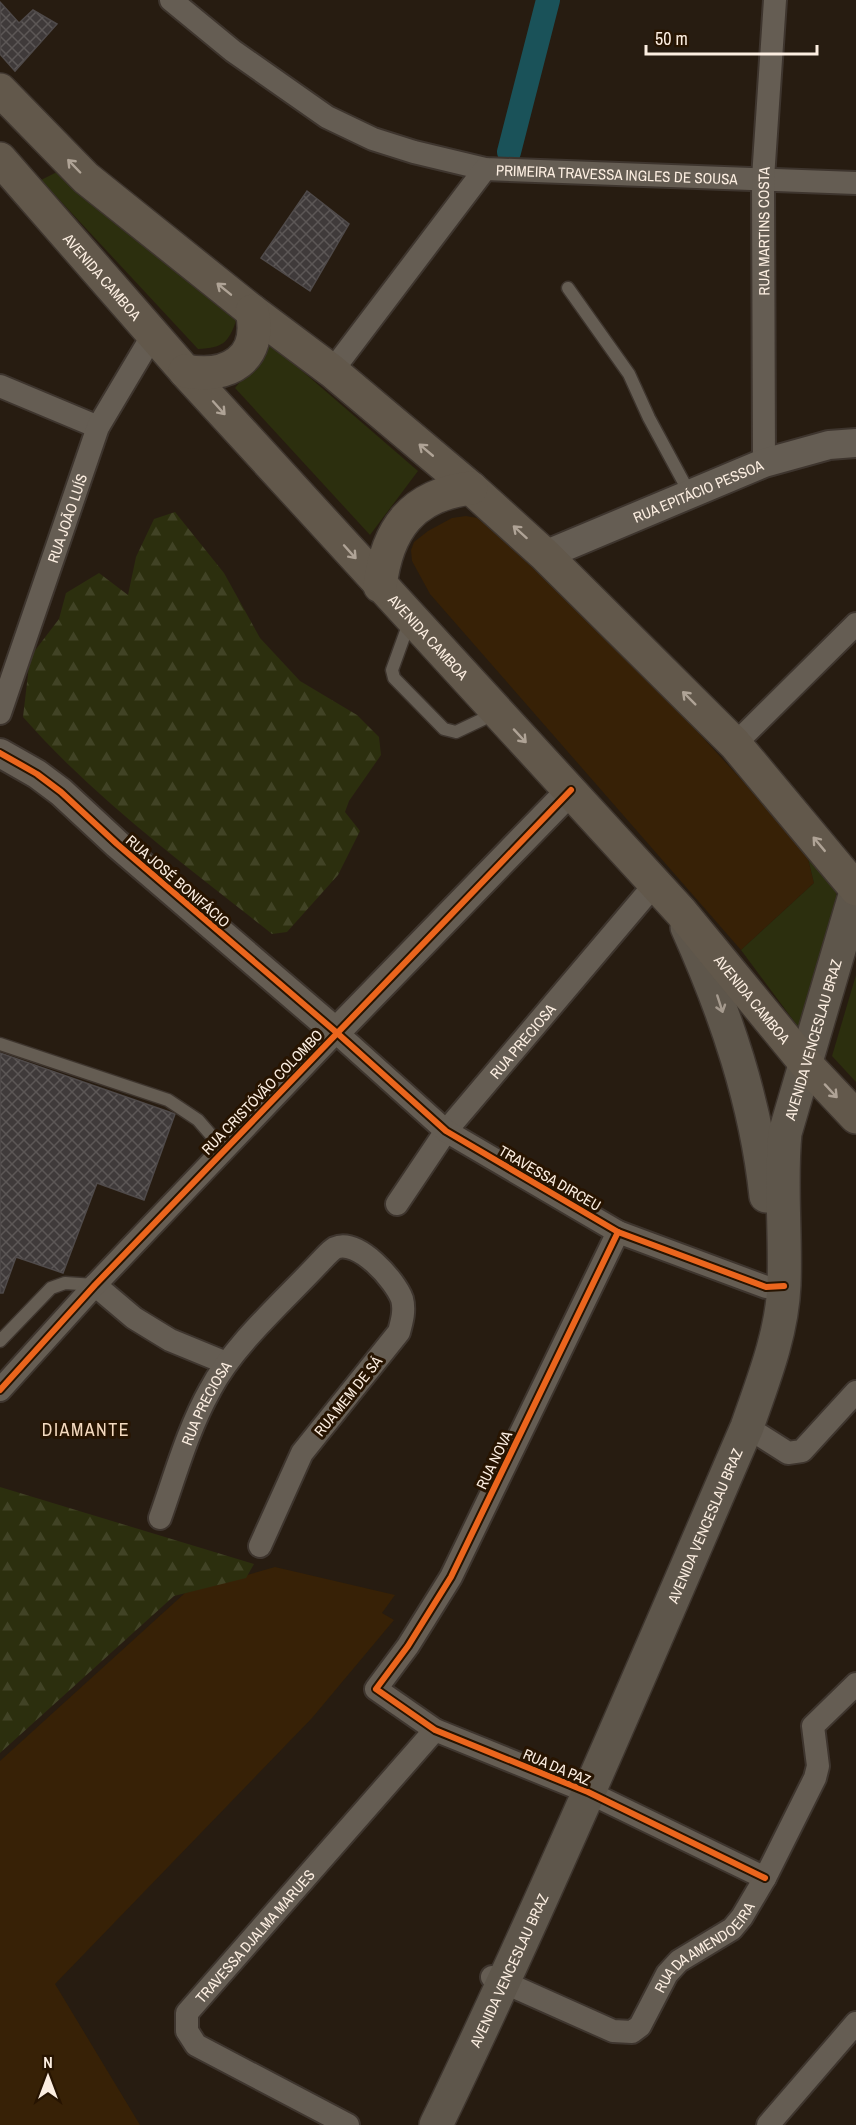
<svg xmlns="http://www.w3.org/2000/svg" width="856" height="2125" font-family="'Archivo Narrow',sans-serif">
<style>
.built{fill:#372106}
.forest{fill:url(#forest-firs)}
.park{fill:#2c2f0e}
.lines{fill:none;stroke-linecap:round;stroke-linejoin:round}
.canal{stroke:#1a5259;stroke-width:24}
.building{fill:url(#building-cross-hatch);stroke:#4f4a4a;stroke-width:1.5}
.service-casing{stroke:#3e352e;stroke-width:15}
.minor-casing{stroke:#3e352e;stroke-width:26}
.tertiary-casing{stroke:#3e352e;stroke-width:32}
.secondary-casing{stroke:#3e352e;stroke-width:36}
.primary-casing{stroke:#3e352e;stroke-width:36}
.service{stroke:#655d53;stroke-width:12}
.minor{stroke:#655d53;stroke-width:22}
.tertiary{stroke:#655d53;stroke-width:28}
.secondary{stroke:#5e564b;stroke-width:33}
.primary{stroke:#62584b;stroke-width:33}
.cycleway-casing{stroke:#271401;stroke-width:10}
.cycleway{stroke:#eb651d;stroke-width:6}
.oneway{stroke:#afa396}
.oneway2{stroke:#a59a8e}
.labels{text-anchor:middle;dominant-baseline:central;stroke-width:6;stroke-linejoin:round;paint-order:stroke}
.street-label{font-size:15px;fill:#fceee1;stroke:#271401}
.quarter-label{font-size:18px;letter-spacing:1.5px;fill:#f5dabf;stroke:#271401}
</style>
<defs>
<pattern id="forest-firs" width="22" height="20" patternUnits="userSpaceOnUse" patternTransform="scale(1.5)"><rect width="22" height="20" fill="#2c2f0e"/><path d="M5 1l3.5 6h-7zM16 11l3.5 6h-7z" fill="#414325"/></pattern>
<pattern id="building-cross-hatch" width="8" height="8" patternUnits="userSpaceOnUse" patternTransform="scale(1.5)"><rect width="8" height="8" fill="#3f3a3a"/><path d="M0 0l8 8M0 8l8-8" fill="none" stroke="#5c5756"/></pattern>
</defs>
<rect width="100%" height="100%" fill="#271c11"/>
<g class="built">
<path d="M 466,516 L 477,518 L 488,526 L 638,667 L 806,850 L 814,883 L 741,950 L 430,594 L 412,561 L 411,550 L 414,542 L 428,531 L 452,518 Z"/>
<path d="M 275,1567 L 395,1595 L 382,1613 L 394,1620 L 312,1718 L 55,1984 L 140,2125 L 0,2125 L 0,1761 L 185,1593 Z"/>
</g>
<g class="forest">
<path d="M 175,512 L 224,573 L 260,638 L 300,681 L 357,715 L 379,737 L 381,755 L 349,801 L 345,812 L 360,831 L 338,875 L 287,932 L 272,934 C 185,865 96,800 23,717 L 30,657 L 59,619 L 66,593 L 99,573 L 128,595 L 136,557 L 154,519 Z"/>
<path d="M 0,1487 L 254,1564 L 246,1578 L 174,1596 L 0,1753 Z"/>
</g>
<g class="park">
<path d="M 63,169 L 237,318 C 229,342 224,348 198,349 L 41,180 Z"/>
<path d="M 271,344 L 418,471 L 370,535 L 235,388 Z"/>
<path d="M 806,850 L 834,883 L 838,903 L 802,1032 L 741,950 L 814,883 Z"/>
<path d="M 856,975 L 856,1082 L 832,1056 Z"/>
</g>
<g class="lines">
<path class="canal" d="M 509,152 L 548,0"/>
</g>
<g class="building">
<path d="M 0,2 L 19,23 L 33,10 L 57,24 L 15,71 L 0,54 Z"/>
<path d="M 307,191 L 349,224 L 310,291 L 261,258 Z"/>
<path d="M 0,1053 L 175,1114 L 144,1200 L 97,1183 L 63,1273 L 16,1257 L 3,1293 L 0,1293 Z"/>
</g>
<g class="lines">
<defs>
<g id="service">
<path d="M 568,288 L 629,374 L 649,418 L 690,494"/>
<path d="M 410,620 L 392,670 L 394,678 L 444,729 L 456,732 L 496,713"/>
<path d="M 0,1044 L 168,1100 L 198,1120 L 224,1150"/>
<path d="M 0,1341 L 51,1288 L 65,1283 L 95,1285"/>
</g>
<g id="minor">
<path id="s1" d="M 171,0 L 233,51 L 327,117 L 373,139 L 414,152 L 485,169 L 856,183"/>
<path d="M 332,371 L 485,169"/>
<path d="M 0,386 L 98,427"/>
<path id="s2" d="M 764,463 L 763,178 L 775,0"/>
<path id="s3" d="M 0,713 L 98,427 L 154,333"/>
<path d="M 735,744 L 856,624"/>
<path id="s4" d="M 397,1204 L 446,1131 L 655,884"/>
<path d="M 618,1232 L 451,1577 L 408,1646 L 376,1689 L 435,1730 L 588,1792 L 765,1878"/>
<path d="M 95,1285 L 134,1318 L 170,1340 L 226,1363"/>
<path d="M 0,1390 L 95,1285 L 336,1032 L 446,1131 L 618,1232 L 766,1287 L 784,1286"/>
<path d="M 747,1427 L 788,1453 L 802,1451 L 856,1392"/>
<path id="s5" d="M 160,1518 C 175,1476 188,1429 210,1390 C 234,1344 286,1299 321,1261 C 325,1257 330,1251 335,1248 C 358,1238 395,1280 402,1299 C 405,1310 402,1321 399,1332 L 302,1453 L 260,1546"/>
<path id="s6" d="M 492,1977 L 613,2031 L 632,2032 L 640,2026 L 667,1974 L 679,1961 L 732,1929 L 742,1917 L 765,1878 L 815,1778 L 818,1766 L 813,1726 L 856,1684"/>
<path id="s7" d="M 348,2125 L 196,2045 L 187,2031 L 187,2013 L 435,1730"/>
<path d="M 768,2125 L 856,2023"/>
</g>
<g id="tertiary">
<path id="s8" d="M 545,555 L 764,463 L 829,445 L 856,443"/>
<path d="M 0,753 L 37,774 L 61,792 L 117,844 L 336,1032 L 571,790"/>
</g>
<g id="secondary">
<path d="M 687,927 C 726,1014 756,1102 766,1196"/>
<path id="s9" d="M 436,2125 C 547,1895 646,1661 747,1427 C 763,1381 782,1334 784,1285 C 786,1234 780,1183 785,1133 L 856,892"/>
</g>
<g id="primary">
<path d="M 0,90 L 86,178 L 252,311 L 332,371 L 471,488 L 545,555 L 735,744 L 856,889"/>
<path id="s10" d="M 0,159 L 185,371 L 681,912 L 806,1064 L 856,1117"/>
<path d="M 185,371 C 228,379 263,359 252,311"/>
<path d="M 380,586 C 387,529 412,495 471,488"/>
</g>
</defs>
<use href="#service" class="service-casing"/>
<use href="#minor" class="minor-casing"/>
<use href="#tertiary" class="tertiary-casing"/>
<use href="#secondary" class="secondary-casing"/>
<use href="#primary" class="primary-casing"/>
<use href="#service" class="service"/>
<use href="#minor" class="minor"/>
<use href="#tertiary" class="tertiary"/>
<use href="#secondary" class="secondary"/>
<use href="#primary" class="primary"/>
<defs>
<g id="cycleway">
<path d="M 0,753 L 37,774 L 61,792 L 117,844 L 336,1032 L 446,1131 L 618,1232 L 766,1287 L 784,1286"/>
<path d="M 618,1232 L 451,1577 L 408,1646 L 376,1689 L 435,1730 L 588,1792 L 765,1878"/>
<path d="M 0,1390 L 95,1285 L 571,790"/>
</g>
</defs>
<use href="#cycleway" class="cycleway-casing"/>
<use href="#cycleway" class="cycleway"/>
</g>
<defs><path id="oneway-shaft" d="M-6 0H5M1.5-3L5.5 0L1.5 3" fill="none" stroke-width="1.6" stroke-linecap="round" stroke-linejoin="round" transform="scale(1.5)"/></defs>
<g class="oneway">
<use href="#oneway-shaft" transform="translate(74 166) rotate(-134)"/>
<use href="#oneway-shaft" transform="translate(224 289) rotate(-141)"/>
<use href="#oneway-shaft" transform="translate(219 408) rotate(48)"/>
<use href="#oneway-shaft" transform="translate(426 450) rotate(-140)"/>
<use href="#oneway-shaft" transform="translate(520 532) rotate(-138)"/>
<use href="#oneway-shaft" transform="translate(350 552) rotate(48)"/>
<use href="#oneway-shaft" transform="translate(689 698) rotate(-135)"/>
<use href="#oneway-shaft" transform="translate(520 736) rotate(47)"/>
<use href="#oneway-shaft" transform="translate(819 844) rotate(-130)"/>
<use href="#oneway-shaft" transform="translate(831 1091) rotate(47)"/>
</g>
<use class="oneway2" href="#oneway-shaft" transform="translate(720 1004) rotate(72)"/>
<g class="labels">
<g class="street-label">
<text stroke="none"><textPath href="#s1" startOffset="494">PRIMEIRA TRAVESSA INGLES DE SOUSA</textPath></text>
<text stroke="none"><textPath href="#s2" startOffset="232">RUA MARTINS COSTA</textPath></text>
<text stroke="none"><textPath href="#s10" startOffset="156">AVENIDA CAMBOA</textPath></text>
<text stroke="none"><textPath href="#s8" startOffset="166">RUA EPITÁCIO PESSOA</textPath></text>
<text stroke="none"><textPath href="#s3" startOffset="206">RUA JOÃO LUÍS</textPath></text>
<text stroke="none"><textPath href="#s10" startOffset="642">AVENIDA CAMBOA</textPath></text>
<text transform="translate(178 881) rotate(41)">RUA JOSÉ BONIFÁCIO</text>
<text stroke="none"><textPath href="#s10" startOffset="1128">AVENIDA CAMBOA</textPath></text>
<text stroke="none"><textPath href="#s9" startOffset="1161">AVENIDA VENCESLAU BRAZ</textPath></text>
<text stroke="none"><textPath href="#s4" startOffset="206">RUA PRECIOSA</textPath></text>
<text transform="translate(262 1092) rotate(-46)">RUA CRISTÓVÃO COLOMBO</text>
<text transform="translate(550 1178) rotate(30)">TRAVESSA DIRCEU</text>
<text transform="translate(348 1396) rotate(-51)">RUA MEM DE SÁ</text>
<text stroke="none"><textPath href="#s5" startOffset="124">RUA PRECIOSA</textPath></text>
<text transform="translate(494 1460) rotate(-64)">RUA NOVA</text>
<text stroke="none"><textPath href="#s9" startOffset="657">AVENIDA VENCESLAU BRAZ</textPath></text>
<text transform="translate(557 1767) rotate(23)">RUA DA PAZ</text>
<text stroke="none"><textPath href="#s7" startOffset="309">TRAVESSA DJALMA MARUES</textPath></text>
<text stroke="none"><textPath href="#s6" startOffset="266">RUA DA AMENDOEIRA</textPath></text>
<text stroke="none"><textPath href="#s9" startOffset="171">AVENIDA VENCESLAU BRAZ</textPath></text>
</g>
<g class="quarter-label">
<text x="86" y="1429">DIAMANTE</text>
</g>
</g>
<g transform="translate(48 2077)" stroke="#271401" stroke-width="4.5" paint-order="stroke">
<path d="M0-4.5L10 22L0 15L-10 22Z" fill="#fceee1"/>
<text y="-9" font-size="16" font-weight="bold" text-anchor="middle" fill="#fceee1">N</text>
</g>
<path d="M646 45v9h171v-9" fill="none" stroke="#fceee1" stroke-width="3"/>
<text x="655" y="45" font-size="18" fill="#fceee1" stroke="#271401" stroke-width="4.5" paint-order="stroke">50 m</text>
</svg>
